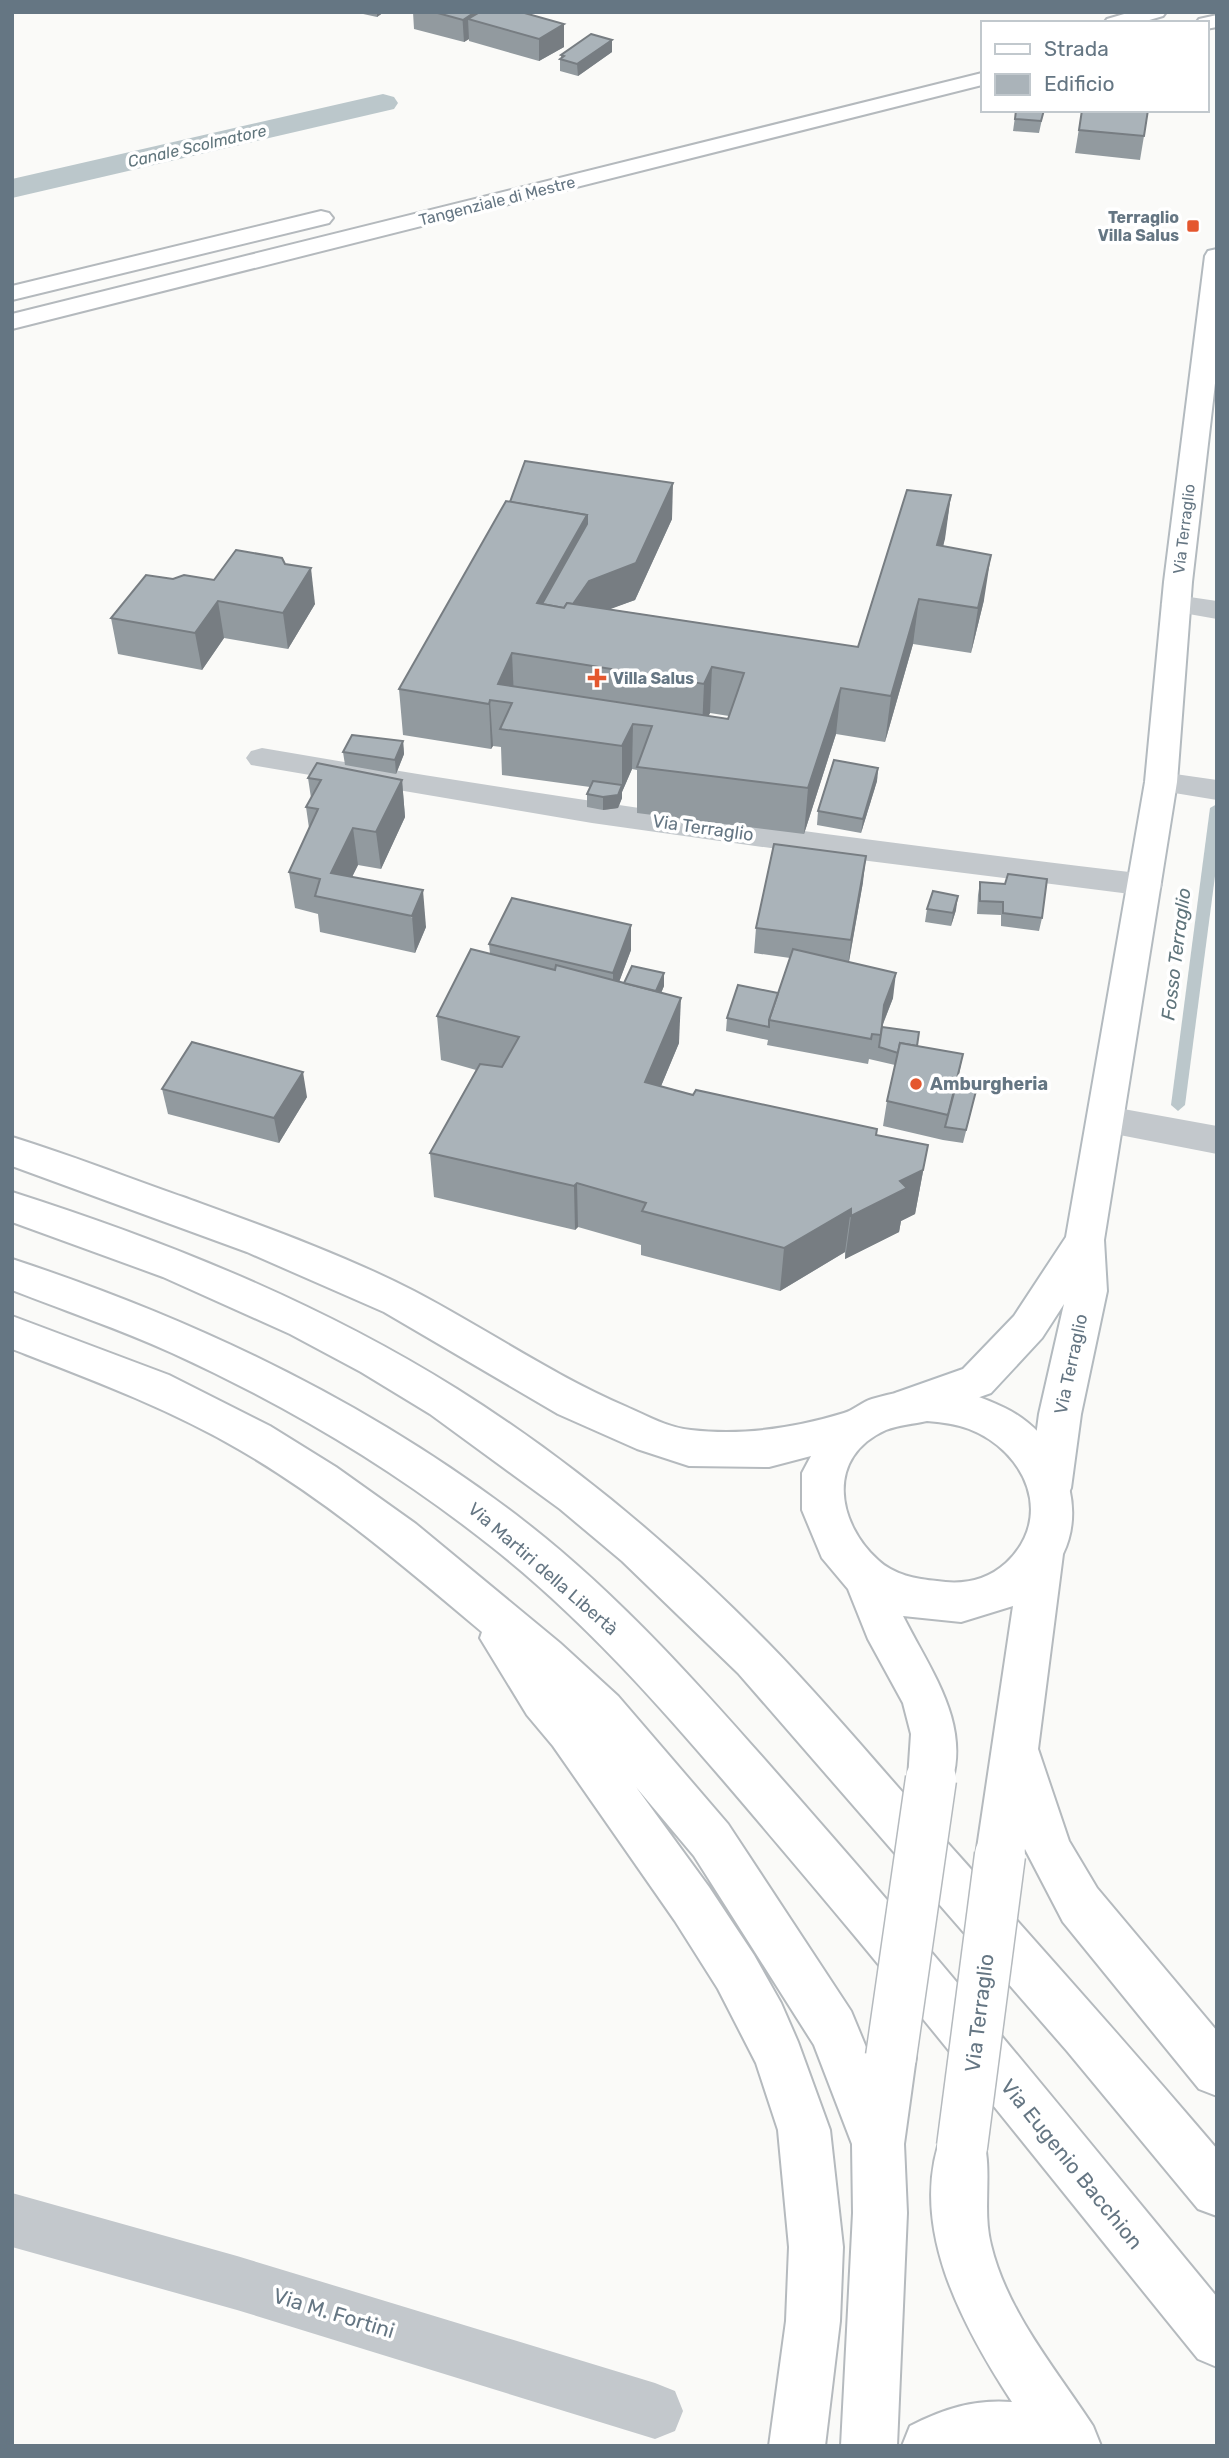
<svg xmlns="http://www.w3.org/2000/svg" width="1229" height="2458" font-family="Rubik,sans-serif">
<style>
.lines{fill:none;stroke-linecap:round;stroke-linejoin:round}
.stream{fill:#bbc7cb;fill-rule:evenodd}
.canal{fill:#bbc7cb;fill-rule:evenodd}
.secondary-casing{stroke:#b3babf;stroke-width:4}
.primary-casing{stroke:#b5babe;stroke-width:4}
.motorway-casing{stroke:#b4b9bd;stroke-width:4}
.minor{fill:#c3c8cc;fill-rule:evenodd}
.secondary{fill:#fff;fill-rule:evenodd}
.primary{fill:#fff;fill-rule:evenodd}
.motorway{fill:#fff;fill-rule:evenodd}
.primary-bridge-casing{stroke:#b5babe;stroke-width:53;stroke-linecap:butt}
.primary-bridge{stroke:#fff;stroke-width:50}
.wall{fill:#929a9f;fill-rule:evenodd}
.shaded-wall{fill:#777d82}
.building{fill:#aab3b9;stroke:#777d82;stroke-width:2;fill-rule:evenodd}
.poi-dot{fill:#e4572e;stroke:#fff;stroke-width:2.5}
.labels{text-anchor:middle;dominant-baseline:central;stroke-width:7;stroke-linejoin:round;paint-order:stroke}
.far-water-label{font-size:16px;font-style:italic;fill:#60757c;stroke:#fff}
.far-street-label{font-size:16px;fill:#657683;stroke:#fff}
.far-poi-label{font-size:16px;font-weight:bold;fill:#657683;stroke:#fff;text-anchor:end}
.street-label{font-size:18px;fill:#657683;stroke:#fff}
.poi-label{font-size:18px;font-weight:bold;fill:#657683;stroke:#fff;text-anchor:start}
.water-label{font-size:19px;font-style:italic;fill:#60757c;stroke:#fff}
.near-street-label{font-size:21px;fill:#657683;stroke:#fff}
</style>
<rect width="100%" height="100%" fill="#fafaf8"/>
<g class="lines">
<path class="stream" d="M 1217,804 L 1217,861 L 1185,1105 L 1178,1111 L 1171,1105 L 1210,808 Z"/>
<path class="canal" d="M 383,94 L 394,97 L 398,103 L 394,109 L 12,198 L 12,179 Z"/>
<defs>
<path id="secondary" d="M 1217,249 L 1217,366 L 1192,582 L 1177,782 L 1104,1240 L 1107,1291 L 1081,1414 L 1071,1488 L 1065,1501 L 1050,1506 L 1035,1501 L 1029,1488 L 1039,1414 L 1064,1304 L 1042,1338 L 991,1393 L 910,1422 L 895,1417 L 889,1405 L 895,1393 L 963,1369 L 1014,1316 L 1066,1237 L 1145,782 L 1164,582 L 1205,256 L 1208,251 Z"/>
<g id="primary">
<path d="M 12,1137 C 70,1155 126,1177 183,1197 C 260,1225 340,1253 414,1291 C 485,1328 552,1375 627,1407 C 647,1416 669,1428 691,1430 C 743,1436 795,1428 844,1413 C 854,1410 862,1402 872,1399 C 922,1384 957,1384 1005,1408 C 1057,1433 1089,1500 1063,1554 L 1038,1749 L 1069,1841 L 1097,1888 L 1217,2031 L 1217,2096 L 1199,2089 L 1063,1922 L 1025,1849 L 1017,1871 L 1000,1878 L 983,1871 L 976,1855 L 1013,1606 L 961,1622 L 903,1616 C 931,1672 976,1729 947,1795 L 931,1801 L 915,1795 L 908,1779 L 911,1734 L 903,1703 L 868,1639 L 848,1589 L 822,1558 L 802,1510 L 802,1473 L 811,1456 L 769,1467 L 689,1466 L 637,1449 L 558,1414 L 384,1312 L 247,1252 L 12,1166 ZM 927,1421 C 941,1422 956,1424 969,1429 C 1026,1451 1055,1517 1006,1563 C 986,1581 962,1585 937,1581 C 916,1579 894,1575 878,1560 C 837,1523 825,1457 886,1430 C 898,1425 914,1424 927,1421 Z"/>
<path d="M 12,1192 C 168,1242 318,1302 457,1389 C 570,1460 674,1547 768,1643 C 821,1697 870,1756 920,1812 C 1020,1924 1120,2035 1217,2149 L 1217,2216 L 1198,2209 L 1067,2051 L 738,1673 L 622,1561 L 560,1509 L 430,1414 L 361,1372 L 290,1334 L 163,1277 L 12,1222 Z"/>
<path d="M 12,1259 C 195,1319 371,1403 524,1521 C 631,1604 720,1709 809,1810 C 949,1969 1082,2134 1217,2297 L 1217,2367 L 1198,2359 C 1059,2188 923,2015 780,1847 C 691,1742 601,1633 492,1547 C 394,1469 286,1405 172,1353 C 120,1329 65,1311 12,1290 Z"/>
<path d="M 12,1316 L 169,1375 L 270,1426 L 336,1467 L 416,1524 L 560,1643 L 618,1696 L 728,1824 L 851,2011 L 868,2052 L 873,2039 L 891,2032 L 909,2039 L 916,2057 L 904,2144 L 907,2213 L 897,2446 L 841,2446 L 853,2213 L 852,2144 L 814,2045 L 694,1856 L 636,1787 L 709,1887 L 754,1955 L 781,2003 L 798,2042 L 830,2130 L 843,2247 L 840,2321 L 825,2446 L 769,2446 L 786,2321 L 789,2247 L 778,2130 L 756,2063 L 718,1989 L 675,1921 L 553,1746 L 527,1715 L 480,1638 L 482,1632 C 405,1567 328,1501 240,1450 C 168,1408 90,1379 12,1349 Z"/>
<path d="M 962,2121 L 980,2129 C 995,2165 981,2206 991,2245 C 1007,2312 1056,2369 1093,2426 L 1101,2446 L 902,2446 L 910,2426 C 943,2409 974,2399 1012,2402 C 962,2325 905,2222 944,2129 Z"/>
</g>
<g id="motorway">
<path d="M 1131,12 L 1166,12 L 1163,16 L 1139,23 L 1104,23 L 1107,19 Z"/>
<path d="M 1217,15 L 1217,27 L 1206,29 L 1206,23 L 1196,23 L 1199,19 Z"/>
<path d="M 982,73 L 982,85 L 12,329 L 12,314 Z"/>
<path d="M 321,211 L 329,213 L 333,218 L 329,223 L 12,300 L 12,286 Z"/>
</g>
</defs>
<use href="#secondary" class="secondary-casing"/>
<use href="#primary" class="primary-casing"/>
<use href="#motorway" class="motorway-casing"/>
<g class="minor">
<path d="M 1176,595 L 1217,601 L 1217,619 L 1166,610 L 1161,604 L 1166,598 Z"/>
<path d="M 262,748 C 555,799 850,839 1146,874 L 1158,877 L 1163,885 L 1158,893 L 1146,896 L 813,854 L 592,823 L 251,765 L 246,758 L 251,751 Z"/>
<path d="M 1161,772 L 1217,780 L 1217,800 L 1150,789 L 1145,782 L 1150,775 Z"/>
<path d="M 1107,1106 L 1217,1126 L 1217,1154 L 1094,1130 L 1089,1120 L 1094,1110 Z"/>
<path d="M 12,2193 L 237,2256 L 655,2383 L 675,2391 L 683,2411 L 675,2431 L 655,2439 L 237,2310 L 12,2247 Z"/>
</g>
<use href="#secondary" class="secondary"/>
<use href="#primary" class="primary"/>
<use href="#motorway" class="motorway"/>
<defs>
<g id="primary-bridge">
<path d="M 891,2057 L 931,1779"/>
<path d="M 962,2147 L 1000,1855"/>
</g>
</defs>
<use href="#primary-bridge" class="primary-bridge-casing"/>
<use href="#primary-bridge" class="primary-bridge"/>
</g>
<g class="wall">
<path d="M 354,12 L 384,12 L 377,17 Z"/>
<path d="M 413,12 L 476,12 L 476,15 L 564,47 L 539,61 L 469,41 L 469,39 L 464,42 L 414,29 Z"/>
<path d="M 612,52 L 578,76 L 560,71 L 560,59 L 561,58 L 561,55 Z"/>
<path d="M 1016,110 L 1044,110 L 1039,133 L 1013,131 Z"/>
<path d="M 1082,110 L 1144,136 L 1140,160 L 1075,153 Z"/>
<path d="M 951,495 L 943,547 L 984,600 L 971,653 L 913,644 L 885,742 L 836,734 L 804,834 L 637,813 L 637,770 L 632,769 L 622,792 L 622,798 L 618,808 L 603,810 L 587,807 L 587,794 L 590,787 L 502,775 L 501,747 L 493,746 L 491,749 L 403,735 L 399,689 L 510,502 L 672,519 L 635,600 L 609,609 L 858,647 ZM 710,713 L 729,716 L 728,719 L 708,716 Z"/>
<path d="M 285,564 L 315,604 L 288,649 L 224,638 L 202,670 L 118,654 L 111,618 L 173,579 L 214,580 Z"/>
<path d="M 403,741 L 404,754 L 396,774 L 345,765 L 343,752 Z"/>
<path d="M 878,768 L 877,781 L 861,833 L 817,825 L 818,811 Z"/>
<path d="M 308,778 L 402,780 L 405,817 L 381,869 L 358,865 L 352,877 L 426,927 L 415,953 L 320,932 L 318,914 L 295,908 L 289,872 L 309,828 L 306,807 L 311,798 Z"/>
<path d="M 863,882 L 849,962 L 893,998 L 882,1027 L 917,1046 L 958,1079 L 956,1089 L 973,1104 L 963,1143 L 943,1140 L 883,1126 L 887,1101 L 895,1065 L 869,1059 L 868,1064 L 767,1045 L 768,1040 L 726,1031 L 727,1018 L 778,993 L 790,958 L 754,953 L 756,928 Z"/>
<path d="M 980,882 L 1042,918 L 1039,931 L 1001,926 L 1001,915 L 977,914 L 978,895 Z"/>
<path d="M 927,909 L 956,910 L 951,926 L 925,922 Z"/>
<path d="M 631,925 L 631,950 L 619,982 L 624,983 L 664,973 L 664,986 L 661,993 L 679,1043 L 661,1086 L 693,1095 L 876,1135 L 928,1145 L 915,1214 L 901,1221 L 899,1232 L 845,1259 L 845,1252 L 780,1291 L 641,1255 L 641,1245 L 578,1227 L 575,1230 L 434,1197 L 430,1153 L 476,1070 L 441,1060 L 437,1016 L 490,954 L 489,944 Z"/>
<path d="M 162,1089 L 307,1097 L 279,1143 L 168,1114 Z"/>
</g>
<g class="shaded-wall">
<path d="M 377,12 L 384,12 L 377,17 Z"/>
<path d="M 462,12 L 476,12 L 476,21 L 468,19 L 469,39 L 464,42 Z"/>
<path d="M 564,24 L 564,47 L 539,61 L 539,39 Z"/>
<path d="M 612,40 L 612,52 L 578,76 L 577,64 Z"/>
<path d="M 673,483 L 672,519 L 635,600 L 589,617 L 564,617 L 589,581 Z"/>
<path d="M 951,495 L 945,539 L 931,591 L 937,545 Z"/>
<path d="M 587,515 L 587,560 L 557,615 L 537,603 Z"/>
<path d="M 991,555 L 984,600 L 971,653 L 978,608 Z"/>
<path d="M 311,568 L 315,604 L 288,649 L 283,613 Z"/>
<path d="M 919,599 L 913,644 L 885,742 L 891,696 Z"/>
<path d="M 218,601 L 224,638 L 202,670 L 195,633 Z"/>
<path d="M 512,653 L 514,698 L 498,684 Z"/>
<path d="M 712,667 L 710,713 L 702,729 L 704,684 Z"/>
<path d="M 841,688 L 836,734 L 804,834 L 808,788 Z"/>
<path d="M 490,700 L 493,746 L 491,749 L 489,704 Z"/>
<path d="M 633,724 L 632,769 L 622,792 L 622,746 Z"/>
<path d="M 403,741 L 404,754 L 396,774 L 395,760 Z"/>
<path d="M 878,768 L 877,781 L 861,833 L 863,819 Z"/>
<path d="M 402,780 L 405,817 L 381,869 L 376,832 Z"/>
<path d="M 622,785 L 622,798 L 618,808 L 603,810 L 603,797 Z"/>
<path d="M 353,828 L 358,865 L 340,901 L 331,873 Z"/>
<path d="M 866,856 L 863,882 L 848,966 L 851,940 Z"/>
<path d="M 423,890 L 426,927 L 415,953 L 412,916 Z"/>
<path d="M 958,896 L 956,910 L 951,926 L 953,913 Z"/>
<path d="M 631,925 L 631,950 L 613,998 L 613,973 Z"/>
<path d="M 664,973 L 664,986 L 652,1014 L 652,1001 Z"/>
<path d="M 896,973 L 893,998 L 880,1031 L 884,1005 Z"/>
<path d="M 681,998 L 679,1043 L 644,1127 L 645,1082 Z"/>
<path d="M 963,1054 L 958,1079 L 945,1127 L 948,1115 Z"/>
<path d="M 303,1072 L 307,1097 L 279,1143 L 274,1118 Z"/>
<path d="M 928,1145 L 915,1214 L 901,1221 L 899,1232 L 845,1259 L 851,1216 L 900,1181 Z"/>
<path d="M 577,1183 L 578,1227 L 575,1230 L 574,1186 Z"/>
<path d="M 851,1209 L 845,1252 L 780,1291 L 784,1248 Z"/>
</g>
<g class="building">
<path d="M 434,12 L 475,12 L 463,20 Z"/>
<path d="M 480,12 L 521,12 L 564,24 L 539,39 L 468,19 Z"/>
<path d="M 591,34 L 612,40 L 577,64 L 560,59 L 564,56 L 561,55 Z"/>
<path d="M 1016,110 L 1044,110 L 1041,121 L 1015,119 Z"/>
<path d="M 1082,110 L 1148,110 L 1144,136 L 1079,130 Z"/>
<path d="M 525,461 L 673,483 L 636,563 L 589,581 L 573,604 L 567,603 L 564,608 L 542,604 L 587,524 L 587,515 L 510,502 Z"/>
<path d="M 907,490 L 951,495 L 937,545 L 991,555 L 978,608 L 919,599 L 891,696 L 841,688 L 808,788 L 637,767 L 652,726 L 633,724 L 622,746 L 500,729 L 512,703 L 490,700 L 489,704 L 399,689 L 506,501 L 587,515 L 537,603 L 564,608 L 567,603 L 858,647 ZM 512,653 L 704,684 L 712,667 L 744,673 L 728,719 L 498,684 Z"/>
<path d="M 236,550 L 282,558 L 285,564 L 311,568 L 283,613 L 218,601 L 195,633 L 111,618 L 146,575 L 173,579 L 184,575 L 214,580 Z"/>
<path d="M 352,735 L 403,741 L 395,760 L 343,752 Z"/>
<path d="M 834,760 L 878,768 L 863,819 L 818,811 Z"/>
<path d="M 317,763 L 402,780 L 376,832 L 353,828 L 331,873 L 423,890 L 412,916 L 315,896 L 320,879 L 289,872 L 318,809 L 306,807 L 321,780 L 308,778 Z"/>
<path d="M 593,781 L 622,785 L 618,795 L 603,797 L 587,794 Z"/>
<path d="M 774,844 L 866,856 L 851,940 L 756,928 Z"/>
<path d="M 1008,874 L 1047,879 L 1042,918 L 1003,913 L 1003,902 L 980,901 L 980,882 L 1005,884 Z"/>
<path d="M 933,891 L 958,896 L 953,913 L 927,909 Z"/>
<path d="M 512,898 L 631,925 L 613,973 L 489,944 Z"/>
<path d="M 471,949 L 555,970 L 556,965 L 681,998 L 645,1082 L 693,1095 L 696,1090 L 877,1129 L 876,1135 L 928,1145 L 923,1170 L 900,1181 L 907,1188 L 851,1216 L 851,1209 L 784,1248 L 642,1211 L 646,1203 L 577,1183 L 574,1186 L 430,1153 L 480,1064 L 502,1067 L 519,1037 L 437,1016 Z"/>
<path d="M 793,949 L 896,973 L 884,1005 L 881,1035 L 872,1034 L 871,1039 L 769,1020 Z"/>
<path d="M 632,966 L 664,973 L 656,991 L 624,983 Z"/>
<path d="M 738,985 L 778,993 L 769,1020 L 769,1027 L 727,1018 Z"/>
<path d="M 882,1027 L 919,1032 L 917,1046 L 900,1043 L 898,1053 L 879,1047 Z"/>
<path d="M 192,1042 L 303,1072 L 274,1118 L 162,1089 Z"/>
<path d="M 900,1043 L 963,1054 L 948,1115 L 887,1101 Z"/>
<path d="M 955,1089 L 976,1091 L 966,1130 L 945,1127 Z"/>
</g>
<g class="poi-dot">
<rect x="1186" y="219" width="14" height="14" rx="3.5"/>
<path d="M593.5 667.5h7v7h7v7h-7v7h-7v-7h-7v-7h7z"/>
<circle cx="916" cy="1084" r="7"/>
</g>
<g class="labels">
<g class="far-water-label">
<text transform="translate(197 146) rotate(-13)">Canale Scolmatore</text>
</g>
<g class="far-street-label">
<text transform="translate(497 201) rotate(-14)">Tangenziale di Mestre</text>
<text transform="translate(1184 529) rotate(-83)">Via Terraglio</text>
</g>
<g class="far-poi-label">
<text x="1179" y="217">Terraglio<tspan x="1179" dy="18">Villa Salus</tspan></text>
<text x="613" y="678" text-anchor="start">Villa Salus</text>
</g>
<g class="street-label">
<text transform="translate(703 828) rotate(8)">Via Terraglio</text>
<text transform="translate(1071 1364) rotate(-78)">Via Terraglio</text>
<text transform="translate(543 1569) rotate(41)">Via Martiri della Libertà</text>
</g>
<g class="poi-label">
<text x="930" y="1084">Amburgheria</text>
</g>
<g class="water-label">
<text transform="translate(1176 954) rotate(-83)">Fosso Terraglio</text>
</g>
<g class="near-street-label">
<text transform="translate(979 2013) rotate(-83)">Via Terraglio</text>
<text transform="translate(1072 2164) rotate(51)">Via Eugenio Bacchion</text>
<text transform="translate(334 2313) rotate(17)">Via M. Fortini</text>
</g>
</g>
<rect width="1229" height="2458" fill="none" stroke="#657683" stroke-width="28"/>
<rect x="981" y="21" width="228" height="91" fill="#ffffff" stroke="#c1c8cd" stroke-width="2"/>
<rect x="995" y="44" width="35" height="10" fill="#ffffff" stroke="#c1c8cd" stroke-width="2"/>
<text x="1044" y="56" font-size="21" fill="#657683">Strada</text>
<rect x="995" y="74" width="35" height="21" fill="#aab3b9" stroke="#c1c8cd" stroke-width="2"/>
<text x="1044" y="91" font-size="21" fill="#657683">Edificio</text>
</svg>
